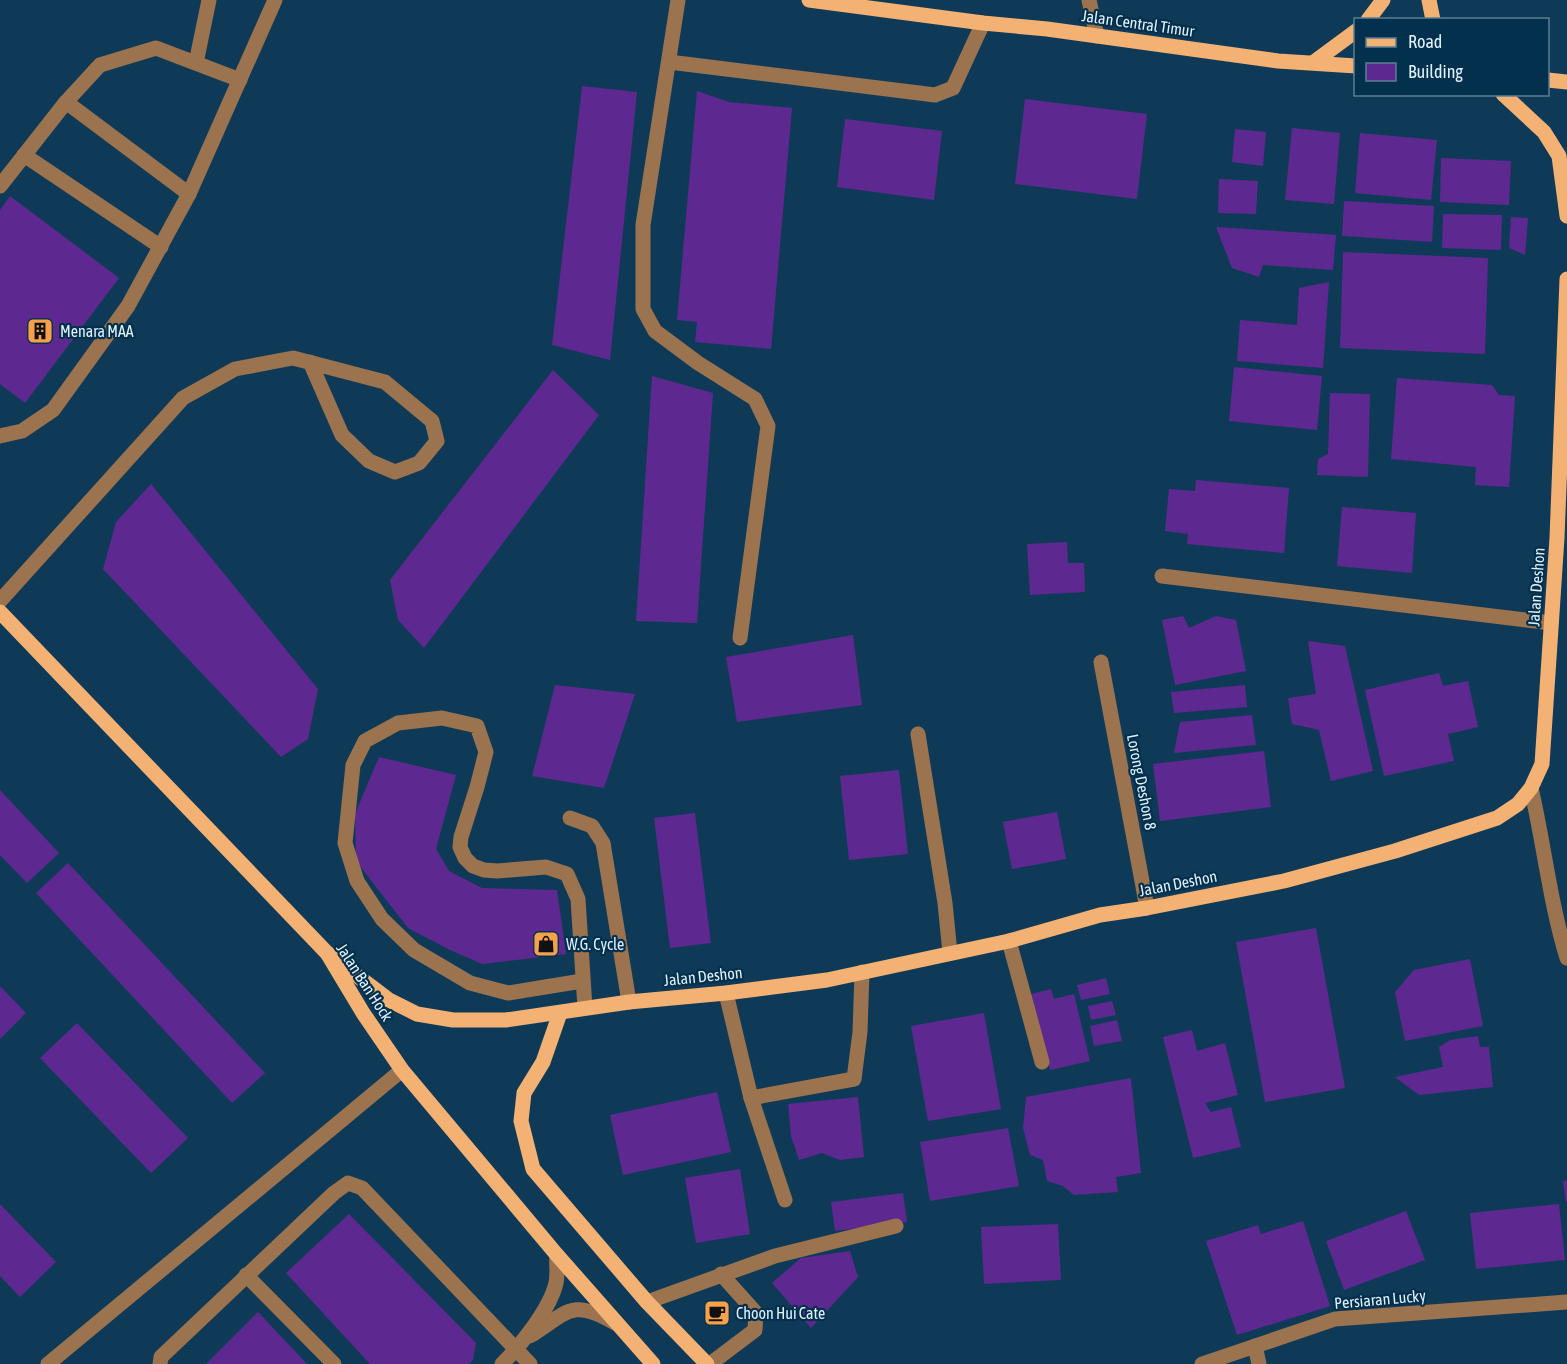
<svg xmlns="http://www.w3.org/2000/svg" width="1567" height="1364" font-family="'Asap Condensed',sans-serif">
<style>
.building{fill:#5d2991}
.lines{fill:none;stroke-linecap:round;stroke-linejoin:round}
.minor{stroke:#9b734e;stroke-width:15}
.major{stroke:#f4b174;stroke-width:15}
.labels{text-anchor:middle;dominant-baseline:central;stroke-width:4.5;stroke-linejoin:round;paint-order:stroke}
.street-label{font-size:16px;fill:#e1f1ff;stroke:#03304c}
.poi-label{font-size:16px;fill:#e1f1ff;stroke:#03304c;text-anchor:start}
</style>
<rect width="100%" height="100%" fill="#0f3a57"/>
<g class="building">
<path d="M 582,86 L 637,92 L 610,360 L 552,345 Z"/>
<path d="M 697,91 L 729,102 L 792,108 L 771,349 L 695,342 L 697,322 L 677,320 Z"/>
<path d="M 1025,99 L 1147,114 L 1137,199 L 1015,184 Z"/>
<path d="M 845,119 L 942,131 L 934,200 L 837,187 Z"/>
<path d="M 1292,128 L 1340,133 L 1334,204 L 1285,200 Z"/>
<path d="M 1235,129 L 1266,132 L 1263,166 L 1232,162 Z"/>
<path d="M 1360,133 L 1437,140 L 1431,200 L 1355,193 Z"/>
<path d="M 1441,158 L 1511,161 L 1509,205 L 1440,202 Z"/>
<path d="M 1219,179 L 1258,181 L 1256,214 L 1218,213 Z"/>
<path d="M 10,196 L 119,278 L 25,403 L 0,384 L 0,210 Z"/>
<path d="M 1344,201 L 1434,206 L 1432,242 L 1342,236 Z"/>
<path d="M 1443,214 L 1502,215 L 1501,250 L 1442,248 Z"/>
<path d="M 1511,217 L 1528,218 L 1525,255 L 1509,248 Z"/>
<path d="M 1216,227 L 1336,235 L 1333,270 L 1263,265 L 1259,277 L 1232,268 Z"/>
<path d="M 1343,252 L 1488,258 L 1485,354 L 1340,348 Z"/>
<path d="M 1329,282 L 1323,368 L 1237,361 L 1240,320 L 1297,325 L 1299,288 Z"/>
<path d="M 1234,367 L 1322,376 L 1317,430 L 1229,421 Z"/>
<path d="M 553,370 L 599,415 L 424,648 L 398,620 L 390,580 Z"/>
<path d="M 652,376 L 713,393 L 697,623 L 636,621 Z"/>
<path d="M 1397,378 L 1492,385 L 1499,395 L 1515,396 L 1509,487 L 1475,485 L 1476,467 L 1391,459 Z"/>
<path d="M 1330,393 L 1370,394 L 1368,477 L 1317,475 L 1318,459 L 1328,454 Z"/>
<path d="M 1196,480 L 1289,488 L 1284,553 L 1187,544 L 1188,534 L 1165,531 L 1169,489 L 1195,491 Z"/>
<path d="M 151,484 L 318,689 L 308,739 L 281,757 L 103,569 L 116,522 Z"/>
<path d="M 1342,507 L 1416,513 L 1412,573 L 1337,566 Z"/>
<path d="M 1067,542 L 1068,563 L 1084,563 L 1085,592 L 1030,595 L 1027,544 Z"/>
<path d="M 1183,616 L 1189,628 L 1216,616 L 1236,620 L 1246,671 L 1175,685 L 1162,620 Z"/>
<path d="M 853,635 L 862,705 L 737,722 L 726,657 Z"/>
<path d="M 1308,641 L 1345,646 L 1373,771 L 1331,781 L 1319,730 L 1292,724 L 1288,698 L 1316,694 Z"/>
<path d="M 1439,673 L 1443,686 L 1468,681 L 1478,727 L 1448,734 L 1454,761 L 1384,776 L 1365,690 Z"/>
<path d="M 555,685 L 635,694 L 604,788 L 532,776 Z"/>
<path d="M 1245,685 L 1247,707 L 1174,713 L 1171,692 Z"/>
<path d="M 1252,715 L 1256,745 L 1174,753 L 1180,722 Z"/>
<path d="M 1264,751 L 1271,807 L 1160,821 L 1153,764 Z"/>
<path d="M 379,757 L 456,775 L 436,849 L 449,871 L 482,888 L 557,890 L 566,954 L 482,964 L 448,949 L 408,928 L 356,861 L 355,814 Z"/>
<path d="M 899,770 L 908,854 L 849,860 L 840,776 Z"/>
<path d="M 0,790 L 59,853 L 27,883 L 0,855 Z"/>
<path d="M 1057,812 L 1066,859 L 1012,869 L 1003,822 Z"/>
<path d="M 695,813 L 711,943 L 670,948 L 654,818 Z"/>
<path d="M 68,863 L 265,1073 L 232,1103 L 36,893 Z"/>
<path d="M 1316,928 L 1345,1088 L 1265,1102 L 1236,942 Z"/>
<path d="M 1470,959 L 1483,1026 L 1405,1041 L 1395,992 L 1414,970 Z"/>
<path d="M 1106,978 L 1110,994 L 1081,1000 L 1077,985 Z"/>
<path d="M 0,986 L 26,1013 L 0,1039 Z"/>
<path d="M 1051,989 L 1054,999 L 1074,994 L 1090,1061 L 1050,1070 L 1031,994 Z"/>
<path d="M 1112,1001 L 1116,1015 L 1091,1020 L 1088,1006 Z"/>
<path d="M 984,1013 L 1001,1109 L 928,1121 L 911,1026 Z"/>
<path d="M 1117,1020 L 1122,1041 L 1094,1046 L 1090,1026 Z"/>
<path d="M 77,1023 L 188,1138 L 151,1173 L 40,1058 Z"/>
<path d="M 1192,1030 L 1197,1051 L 1225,1043 L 1238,1095 L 1205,1103 L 1211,1112 L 1231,1107 L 1241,1147 L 1193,1158 L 1163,1037 Z"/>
<path d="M 1478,1036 L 1480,1047 L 1489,1047 L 1493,1087 L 1419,1095 L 1395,1077 L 1443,1067 L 1439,1047 L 1450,1040 Z"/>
<path d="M 1131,1078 L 1141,1173 L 1116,1177 L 1118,1192 L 1074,1195 L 1063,1186 L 1047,1181 L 1043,1160 L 1030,1155 L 1023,1128 L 1026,1097 Z"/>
<path d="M 717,1092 L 731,1152 L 623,1175 L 610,1115 Z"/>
<path d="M 858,1097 L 864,1157 L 840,1160 L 822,1153 L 799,1160 L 791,1136 L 788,1104 Z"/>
<path d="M 1008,1128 L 1019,1186 L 930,1201 L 920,1142 Z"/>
<path d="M 740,1169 L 750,1234 L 696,1243 L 685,1178 Z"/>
<path d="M 1563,1181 L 1567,1181 L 1567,1202 L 1566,1202 Z"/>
<path d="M 903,1193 L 907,1222 L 835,1231 L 831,1202 Z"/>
<path d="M 0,1204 L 56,1262 L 20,1297 L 0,1276 Z"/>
<path d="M 1559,1204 L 1565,1260 L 1476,1269 L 1470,1213 Z"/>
<path d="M 1406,1211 L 1425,1260 L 1344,1290 L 1326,1241 Z"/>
<path d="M 349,1214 L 476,1343 L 473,1360 L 469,1364 L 370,1364 L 286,1273 Z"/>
<path d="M 1303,1221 L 1330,1306 L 1237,1335 L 1206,1241 L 1258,1225 L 1261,1234 Z"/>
<path d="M 1058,1224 L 1061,1280 L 984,1284 L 981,1227 Z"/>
<path d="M 850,1251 L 858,1277 L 811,1328 L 772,1283 L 801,1258 Z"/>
<path d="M 258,1312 L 307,1364 L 206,1364 Z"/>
</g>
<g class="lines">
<g class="minor">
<path d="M 678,0 L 643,225 L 643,309 L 655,331 L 698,363 L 755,399 L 768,426 L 740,638"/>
<path d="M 1089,0 L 1097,36"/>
<path d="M 669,62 L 935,95 L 953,88 L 983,23"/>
<path d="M 196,63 L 209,0"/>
<path d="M 66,102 L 189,194"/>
<path d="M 24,155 L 161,247"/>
<path d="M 0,186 L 66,102 L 100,65 L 156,48 L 240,80"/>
<path d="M 0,436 L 22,431 L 53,410 L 128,306 L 189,194 L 275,0"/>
<path d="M 1162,576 L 1551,623"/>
<path d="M 0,601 L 183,398 L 235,369 L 293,358 L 385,382 L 432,421 L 437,441 L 419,463 L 395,472 L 369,461 L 342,435 L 310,362"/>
<path d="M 1101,662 L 1147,908"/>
<path d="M 918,734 L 945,903 L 950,953"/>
<path d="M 1531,788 C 1544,844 1550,903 1567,958"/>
<path d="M 570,818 L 592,826 L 603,843 L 629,1002"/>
<path d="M 1009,941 L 1042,1062"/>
<path d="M 582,981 L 508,993 L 470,983 L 414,950 L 382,919 L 357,881 L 345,843 L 353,765 L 365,741 L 398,723 L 442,718 L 477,726 L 486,752 L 477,787 L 461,837 L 460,847 L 465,858 L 473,866 L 484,870 L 497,871 L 546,867 L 567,874 L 578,899 L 585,1008"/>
<path d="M 726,993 L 751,1098 L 785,1200"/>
<path d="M 751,1098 L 854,1079 L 860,1032 L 862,972"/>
<path d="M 246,1275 L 334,1364"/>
<path d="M 647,1302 L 775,1256 L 896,1226"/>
<path d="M 530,1336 C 567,1313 571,1297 615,1323"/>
<path d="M 1255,1346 L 1259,1364"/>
<path d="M 48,1364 L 402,1070"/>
<path d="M 160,1364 L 161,1357 L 334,1193 L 348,1183 L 362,1188 L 530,1364"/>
<path d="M 502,1364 C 521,1345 550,1309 556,1283 C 558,1274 556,1264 557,1255"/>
<path d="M 710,1364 L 755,1330 L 756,1313 L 721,1274"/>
<path d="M 1202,1364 L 1335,1319 L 1567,1302"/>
</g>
<g class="major">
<path d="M 809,0 L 983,23 L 1047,29 L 1278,61 L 1356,66"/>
<path d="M 1429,0 L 1433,20"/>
<path d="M 1368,20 L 1383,0"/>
<path d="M 1314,62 L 1356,31"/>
<path d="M 1548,80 L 1567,82"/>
<path d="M 1503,94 L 1544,132 L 1559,156 L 1567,216"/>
<path d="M 0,612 L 327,953 L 363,1013 L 402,1070 L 557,1255 L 653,1364"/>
<path d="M 327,953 L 389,1000 L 417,1014 L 453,1020 L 506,1020 L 629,1002 L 726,993 L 827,980 L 1009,941 L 1100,915 L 1147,908 L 1284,881 L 1395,851 L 1497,818 L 1518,804 L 1531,788 L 1542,764 L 1557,538 L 1567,279"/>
<path d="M 560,1013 L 543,1062 L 524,1093 L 521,1121 L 533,1169 L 647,1302 L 707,1364"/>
</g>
</g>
<defs>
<symbol id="building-square" viewBox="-11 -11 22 22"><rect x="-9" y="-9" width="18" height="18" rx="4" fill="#f7a14a" stroke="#03304c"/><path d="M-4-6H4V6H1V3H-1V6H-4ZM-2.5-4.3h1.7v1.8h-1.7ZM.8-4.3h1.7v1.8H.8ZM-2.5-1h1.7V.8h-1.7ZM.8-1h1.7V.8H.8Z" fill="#111"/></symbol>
<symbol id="shop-square" viewBox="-11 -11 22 22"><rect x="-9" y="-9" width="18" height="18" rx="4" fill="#f7a14a" stroke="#03304c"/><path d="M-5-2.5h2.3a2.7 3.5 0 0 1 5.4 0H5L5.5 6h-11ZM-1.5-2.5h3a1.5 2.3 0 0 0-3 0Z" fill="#111"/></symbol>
<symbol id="cafe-square" viewBox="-11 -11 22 22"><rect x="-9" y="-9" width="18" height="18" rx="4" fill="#f7a14a" stroke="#03304c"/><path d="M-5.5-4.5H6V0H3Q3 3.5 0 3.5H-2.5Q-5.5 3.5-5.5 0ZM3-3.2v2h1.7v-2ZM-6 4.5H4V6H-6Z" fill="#111"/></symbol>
</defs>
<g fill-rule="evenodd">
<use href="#building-square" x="25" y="316" width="30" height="30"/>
<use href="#shop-square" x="531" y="929" width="30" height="30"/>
<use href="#cafe-square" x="702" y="1298" width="30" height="30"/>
</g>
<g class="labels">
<g class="street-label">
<text transform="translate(1138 23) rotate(8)">Jalan Central Timur</text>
<text transform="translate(1536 587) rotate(-86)">Jalan Deshon</text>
<text transform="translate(1142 782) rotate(79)">Lorong Deshon 8</text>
<text transform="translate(1178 883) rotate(-11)">Jalan Deshon</text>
<text transform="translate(703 976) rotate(-6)">Jalan Deshon</text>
<text transform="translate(365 982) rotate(57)">Jalan Ban Hock</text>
<text transform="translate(1380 1299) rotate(-5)">Persiaran Lucky</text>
</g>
<g class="poi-label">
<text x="60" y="331">Menara MAA</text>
<text x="566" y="944">W.G. Cycle</text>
<text x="736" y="1313">Choon Hui Cate</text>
</g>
</g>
<rect x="1354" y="18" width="195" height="78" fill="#03304c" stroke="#5c7d94" stroke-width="1.5"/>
<rect x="1366" y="38" width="30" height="9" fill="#f4b174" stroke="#5c7d94" stroke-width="1.5"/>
<text x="1408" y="48" font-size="18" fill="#e1f1ff">Road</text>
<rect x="1366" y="63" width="30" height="18" fill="#5d2991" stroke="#5c7d94" stroke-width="1.5"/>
<text x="1408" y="78" font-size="18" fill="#e1f1ff">Building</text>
</svg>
